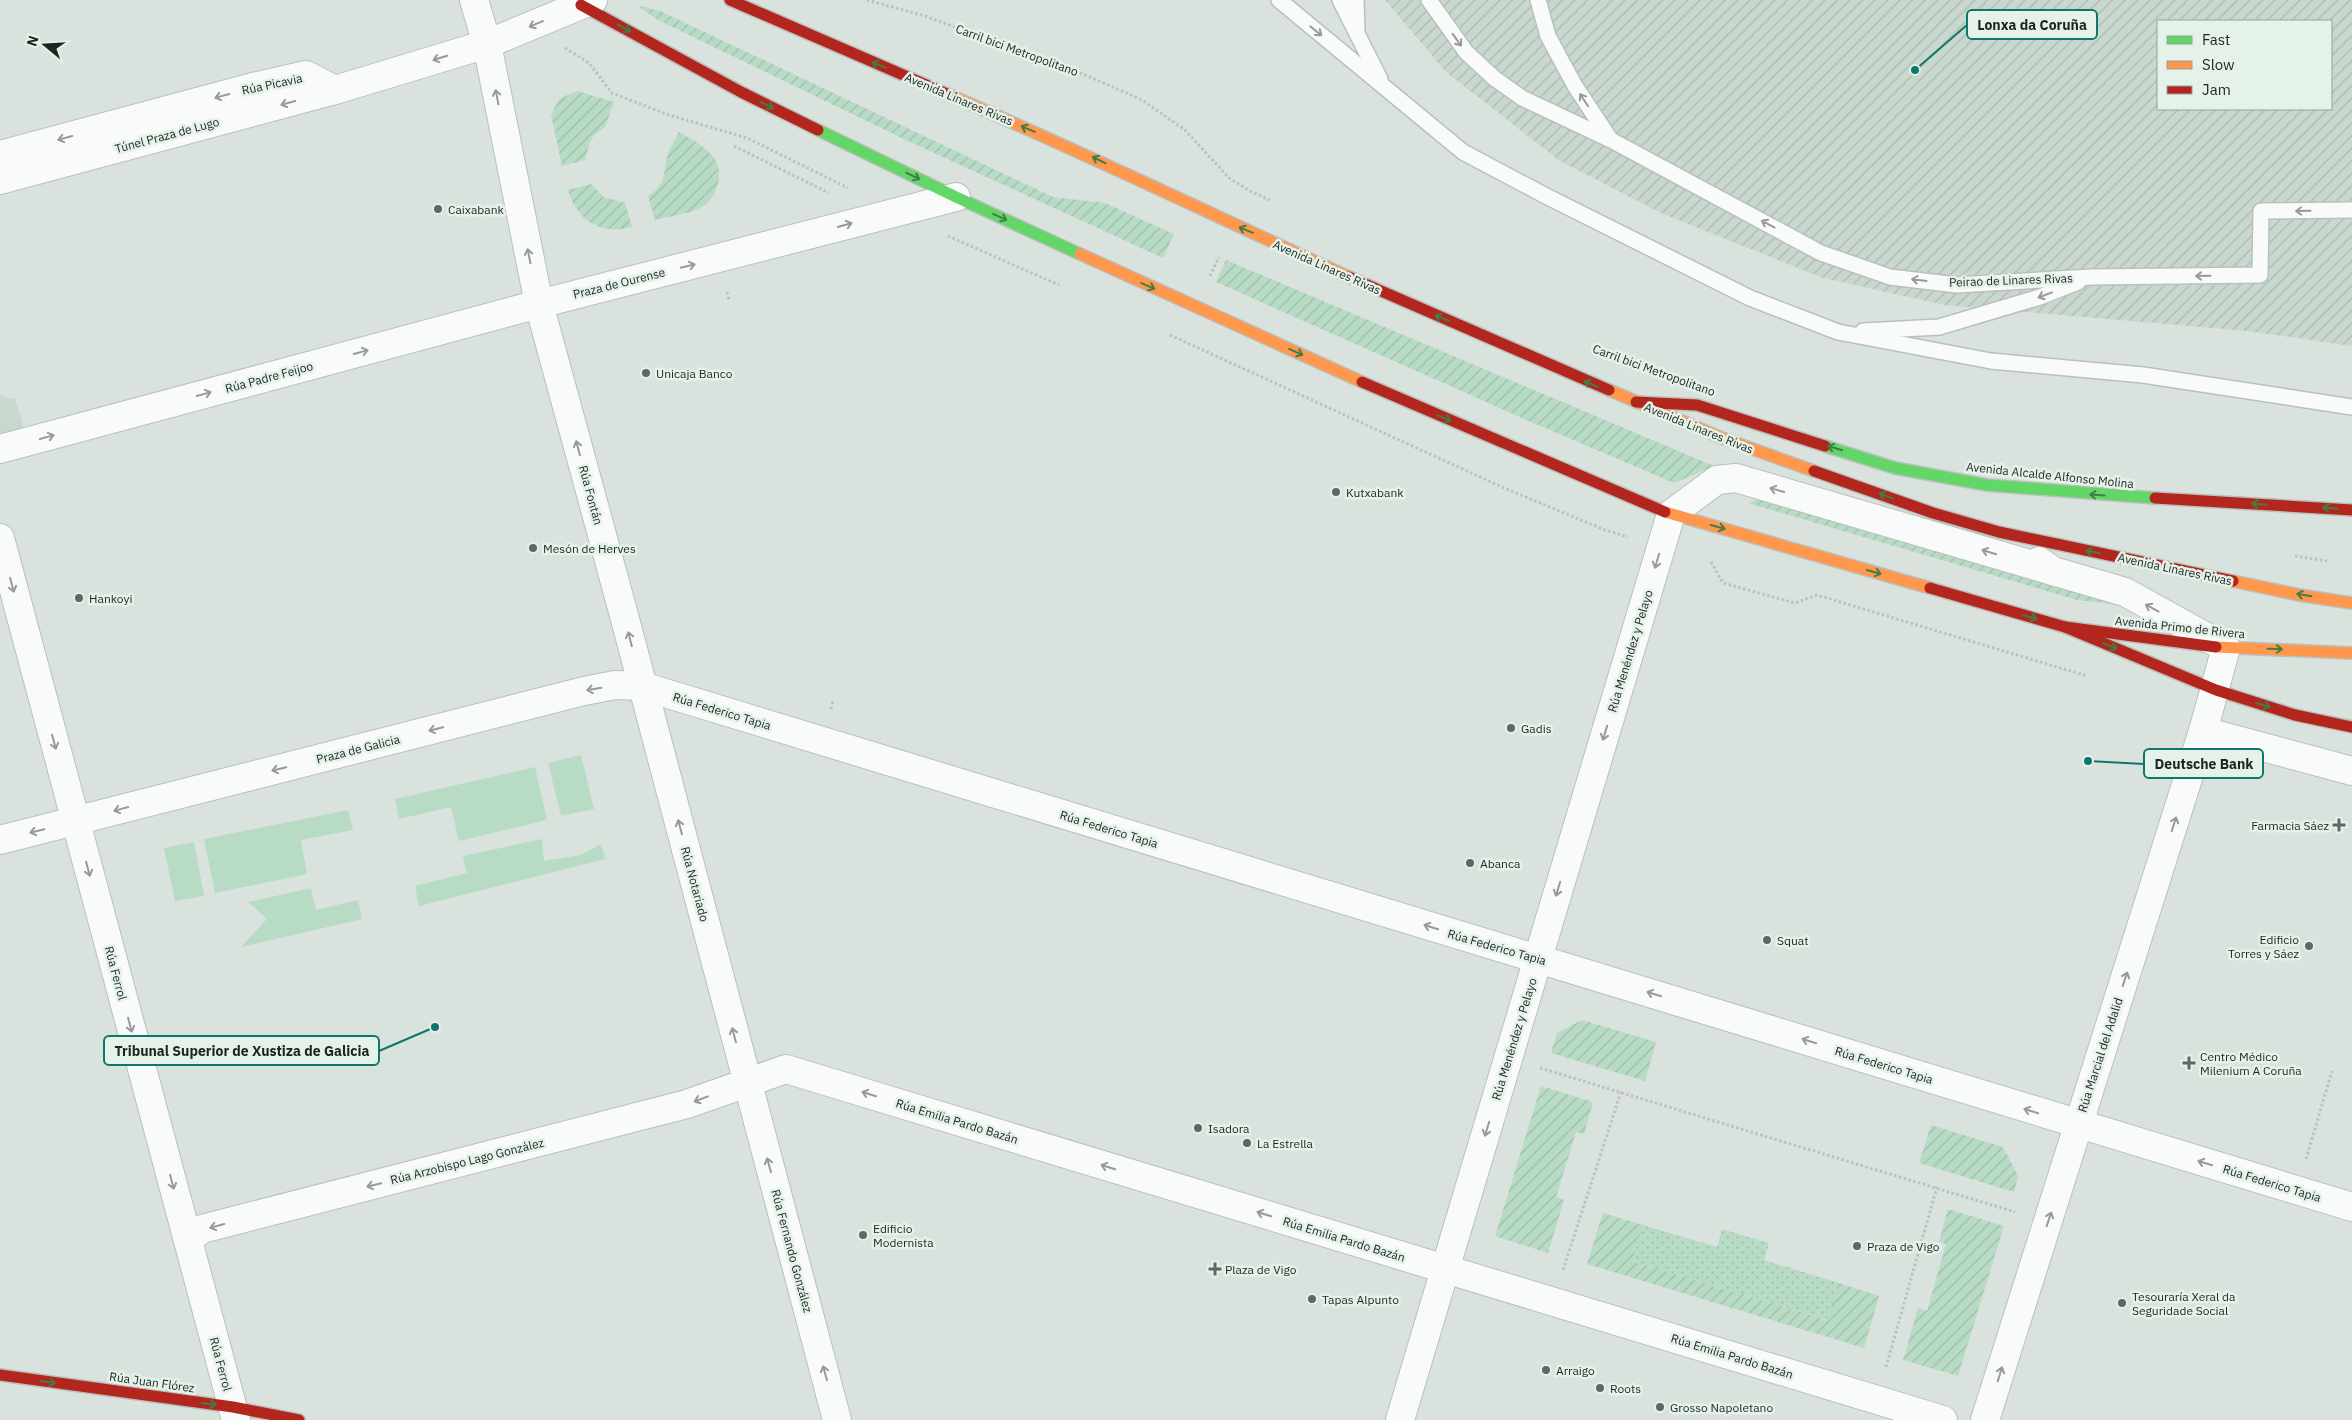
<svg xmlns="http://www.w3.org/2000/svg" width="2352" height="1420" font-family="'IBM Plex Sans',sans-serif">
<style>
.built{fill:#c9d8cf}
.industrial{fill:url(#industrial-furrows);fill-rule:evenodd}
.grass{fill:#b8dbc6}
.park{fill:url(#park-dots)}
.garden{fill:url(#garden-furrows)}
.lines{fill:none;stroke-linecap:round;stroke-linejoin:round}
.lane-casing{stroke:#bac0bc;stroke-width:18}
.street-casing{stroke:#bac0bc;stroke-width:30}
.fast-casing{stroke:#bac0bc;stroke-width:14}
.slow-casing{stroke:#bac0bc;stroke-width:14}
.jam-casing{stroke:#bac0bc;stroke-width:14}
.path{stroke:#bec0be;stroke-width:3;stroke-dasharray:2.5 2.5;stroke-linecap:butt}
.lane{stroke:#f9fbfa;stroke-width:15}
.street{stroke:#f9fbfa;stroke-width:28}
.fast{stroke:#63d668;stroke-width:11}
.slow{stroke:#ff974d;stroke-width:11}
.jam{stroke:#b3261e;stroke-width:11}
.oneway{stroke:#979a98}
.oneway2{stroke:#417d44}
.poi-dot{fill:#606663;stroke:#e4f2e9;stroke-width:2}
.labels{text-anchor:middle;dominant-baseline:central;stroke-width:5;stroke-linejoin:round;paint-order:stroke}
.street-label{font-size:12px;fill:#1f2421;stroke:#e4f2e9}
.poi-label{font-size:12px;fill:#1f2421;stroke:#e4f2e9;text-anchor:start}
.leader{fill:none;stroke:#0f766e;stroke-width:2}
.callout-dot{fill:#0f766e;stroke:#e4f2e9;stroke-width:2}
.callout{fill:#e4f2e9;stroke:#0f766e;stroke-width:2}
.callout-label{font-size:14px;text-anchor:middle;font-weight:bold;fill:#1f2421}
</style>
<defs>
<pattern id="industrial-furrows" width="10" height="10" patternUnits="userSpaceOnUse" patternTransform="scale(1.25)"><rect width="10" height="10" fill="#c9d8cf"/><path d="M-1 1l2-2M0 10L10 0M9 11l2-2" fill="none" stroke="#acb9b1"/></pattern>
<pattern id="park-dots" width="8" height="8" patternUnits="userSpaceOnUse" patternTransform="scale(1.25)"><rect width="8" height="8" fill="#b8dbc6"/><path d="M2 2h.1M6 6h.1" fill="none" stroke="#9ebcaa" stroke-width="1.8" stroke-linecap="round"/></pattern>
<pattern id="garden-furrows" width="10" height="10" patternUnits="userSpaceOnUse" patternTransform="scale(1.25)"><rect width="10" height="10" fill="#b8dbc6"/><path d="M-1 1l2-2M0 10L10 0M9 11l2-2" fill="none" stroke="#9ebcaa"/></pattern>
</defs>
<rect width="100%" height="100%" fill="#dae2dd"/>
<path class="built" d="M 0,394 L 6,398 L 15,398 L 28,443 L 0,449 Z"/>
<path class="industrial" d="M 1385,0 L 2352,0 L 2352,346 L 2247,331 L 1944,305 L 1823,278 L 1663,214 L 1560,161 L 1446,72 ZM 2158,21 L 2331,21 L 2331,109 L 2158,109 Z"/>
<g class="grass">
<path d="M 581,755 L 594,809 L 561,816 L 548,763 Z"/>
<path d="M 535,767 L 547,820 L 459,841 L 451,807 L 399,819 L 395,799 Z"/>
<path d="M 348,810 L 353,830 L 301,840 L 307,874 L 215,893 L 204,839 Z"/>
<path d="M 542,839 L 544,861 L 581,855 L 601,844 L 605,859 L 419,906 L 415,886 L 467,873 L 463,856 Z"/>
<path d="M 194,842 L 204,896 L 175,901 L 164,848 Z"/>
<path d="M 311,888 L 316,910 L 358,900 L 362,919 L 241,947 L 267,919 L 248,902 Z"/>
</g>
<path class="park" d="M 1643,1225 L 1717,1247 L 1722,1229 L 1769,1243 L 1764,1260 L 1839,1283 L 1828,1320 L 1632,1261 Z"/>
<g class="garden">
<path d="M 637,5 L 660,11 L 1053,197 L 1105,203 L 1174,234 L 1163,258 L 906,140 L 656,19 Z"/>
<path d="M 577,91 L 614,102 L 605,127 L 594,135 L 590,142 L 585,160 L 562,166 L 551,115 L 559,99 Z"/>
<path d="M 679,132 C 701,145 727,157 717,187 C 715,194 710,201 704,206 C 691,214 670,216 655,220 L 648,196 C 669,183 662,172 668,154 C 670,147 676,139 679,132 Z"/>
<path d="M 591,184 L 604,197 L 625,203 L 632,227 C 602,236 576,220 568,190 Z"/>
<path d="M 1226,260 L 1714,466 L 1674,483 L 1531,422 L 1216,282 Z"/>
<path d="M 1762,498 L 2091,593 L 2115,604 L 2077,600 L 1748,503 Z"/>
<path d="M 1582,1020 L 1656,1042 L 1645,1081 L 1551,1053 L 1557,1033 Z"/>
<path d="M 1541,1086 L 1593,1102 L 1584,1134 L 1576,1132 L 1556,1197 L 1564,1200 L 1548,1253 L 1495,1236 Z"/>
<path d="M 1931,1125 L 2003,1147 L 2018,1176 L 2014,1192 L 1919,1163 Z"/>
<path d="M 1948,1209 L 2004,1226 L 1958,1376 L 1903,1360 L 1918,1308 L 1927,1311 L 1946,1244 L 1939,1242 Z"/>
<path d="M 1603,1213 L 1643,1225 L 1632,1261 L 1827,1320 L 1839,1283 L 1879,1296 L 1864,1348 L 1587,1264 Z"/>
</g>
<g class="lines">
<defs>
<g id="lane">
<path d="M 1279,0 L 1463,152 L 1546,196 L 1750,298 L 1838,332 L 1991,361 L 2143,375 L 2352,407"/>
<path d="M 1340,0 L 1380,79"/>
<path d="M 1356,0 L 1357,29"/>
<path d="M 1429,0 L 1466,52 L 1494,78 L 1522,98 L 1611,140 L 1821,253 L 1890,277 L 1957,285 L 2091,277 L 2260,275 L 2261,211 L 2352,210"/>
<path d="M 1538,0 L 1548,36 L 1575,86 L 1610,139"/>
<path d="M 1863,331 L 1939,327 L 2040,297 L 2078,282"/>
</g>
<g id="street">
<path d="M 474,0 L 487,44 L 539,304 L 625,619 L 837,1420"/>
<path d="M 0,155 L 253,87 L 306,75 L 335,90"/>
<path d="M 0,180 L 335,90 L 487,44 L 593,0"/>
<path d="M 0,449 L 539,304 L 956,197"/>
<path d="M 0,538 L 236,1420"/>
<path d="M 2203,731 L 2352,771"/>
<path d="M 0,840 L 584,691 L 615,685 L 642,686 L 2352,1207"/>
<path d="M 188,1240 L 202,1229 L 687,1104 L 786,1069 L 1943,1420"/>
<path d="M 1400,1420 L 1671,514 L 1717,480 L 1736,478 L 2053,571"/>
<path d="M 1985,1420 L 2203,731 L 2226,648 L 2125,592 L 2053,571 L 2039,561"/>
</g>
<g id="fast">
<path d="M 818,130 L 956,197 L 1080,254"/>
<path d="M 1825,446 L 1895,468 L 1987,485 L 2155,498"/>
</g>
<g id="slow">
<path d="M 954,97 C 1087,154 1217,217 1349,277"/>
<path d="M 1080,254 L 1362,382"/>
<path d="M 1609,390 L 1722,438 L 1814,471"/>
<path d="M 1665,512 L 1930,588"/>
<path d="M 2233,581 L 2299,595 L 2352,603"/>
<path d="M 2216,647 L 2352,653"/>
</g>
<g id="jam">
<path d="M 730,0 L 954,97"/>
<path d="M 581,5 L 741,92 L 818,130"/>
<path d="M 1349,277 L 1609,390"/>
<path d="M 1362,382 L 1665,512"/>
<path d="M 1636,402 L 1697,405 L 1825,446"/>
<path d="M 1814,471 L 1933,513 L 1999,532 L 2233,581"/>
<path d="M 2155,498 L 2352,510"/>
<path d="M 1930,588 L 2065,627 L 2216,647"/>
<path d="M 2065,627 L 2216,690 L 2295,715 L 2352,727"/>
<path d="M 0,1375 L 233,1407 L 299,1420"/>
</g>
</defs>
<use href="#lane" class="lane-casing"/>
<use href="#street" class="street-casing"/>
<use href="#fast" class="fast-casing"/>
<use href="#slow" class="slow-casing"/>
<use href="#jam" class="jam-casing"/>
<g class="path">
<path d="M 867,0 L 925,16 L 992,41 L 1049,59 L 1142,100 L 1185,130 L 1229,178 L 1250,191 L 1270,200"/>
<path d="M 565,48 L 589,63 L 612,93 L 666,114 L 747,138 L 848,188"/>
<path d="M 734,146 L 829,193"/>
<path d="M 948,236 L 1059,285"/>
<path d="M 1210,276 L 1219,257"/>
<path d="M 727,292 L 729,300"/>
<path d="M 1170,335 L 1504,488 L 1605,530 L 1628,537"/>
<path d="M 2295,556 L 2327,561"/>
<path d="M 1711,562 L 1723,583 L 1795,603 L 1817,595 L 2087,676"/>
<path d="M 831,709 L 833,700"/>
<path d="M 1540,1068 L 2015,1212"/>
<path d="M 2306,1159 L 2332,1071"/>
<path d="M 1563,1270 L 1621,1092"/>
<path d="M 1886,1367 L 1937,1187"/>
</g>
<use href="#lane" class="lane"/>
<use href="#street" class="street"/>
<use href="#fast" class="fast"/>
<use href="#slow" class="slow"/>
<use href="#jam" class="jam"/>
</g>
<defs><path id="oneway-shaft" d="M-6 0H5M1.5-3L5.5 0L1.5 3" fill="none" stroke-width="1.6" stroke-linecap="round" stroke-linejoin="round" transform="scale(1.25)"/></defs>
<g class="oneway">
<use href="#oneway-shaft" transform="translate(536 24) rotate(157)"/>
<use href="#oneway-shaft" transform="translate(1316 31) rotate(39)"/>
<use href="#oneway-shaft" transform="translate(1457 40) rotate(54)"/>
<use href="#oneway-shaft" transform="translate(440 58) rotate(163)"/>
<use href="#oneway-shaft" transform="translate(222 96) rotate(165)"/>
<use href="#oneway-shaft" transform="translate(497 97) rotate(-101)"/>
<use href="#oneway-shaft" transform="translate(1584 100) rotate(-124)"/>
<use href="#oneway-shaft" transform="translate(288 103) rotate(165)"/>
<use href="#oneway-shaft" transform="translate(65 138) rotate(165)"/>
<use href="#oneway-shaft" transform="translate(2303 211) rotate(179)"/>
<use href="#oneway-shaft" transform="translate(1768 224) rotate(-152)"/>
<use href="#oneway-shaft" transform="translate(845 225) rotate(-16)"/>
<use href="#oneway-shaft" transform="translate(529 256) rotate(-101)"/>
<use href="#oneway-shaft" transform="translate(688 266) rotate(-14)"/>
<use href="#oneway-shaft" transform="translate(2203 276) rotate(179)"/>
<use href="#oneway-shaft" transform="translate(1919 280) rotate(-173)"/>
<use href="#oneway-shaft" transform="translate(2045 295) rotate(159)"/>
<use href="#oneway-shaft" transform="translate(361 352) rotate(-15)"/>
<use href="#oneway-shaft" transform="translate(204 394) rotate(-15)"/>
<use href="#oneway-shaft" transform="translate(47 437) rotate(-15)"/>
<use href="#oneway-shaft" transform="translate(578 448) rotate(-105)"/>
<use href="#oneway-shaft" transform="translate(1777 490) rotate(-165)"/>
<use href="#oneway-shaft" transform="translate(1989 552) rotate(-163)"/>
<use href="#oneway-shaft" transform="translate(1657 561) rotate(107)"/>
<use href="#oneway-shaft" transform="translate(12 585) rotate(75)"/>
<use href="#oneway-shaft" transform="translate(2152 608) rotate(-151)"/>
<use href="#oneway-shaft" transform="translate(630 639) rotate(-104)"/>
<use href="#oneway-shaft" transform="translate(594 689) rotate(170)"/>
<use href="#oneway-shaft" transform="translate(436 729) rotate(166)"/>
<use href="#oneway-shaft" transform="translate(1605 733) rotate(107)"/>
<use href="#oneway-shaft" transform="translate(54 742) rotate(75)"/>
<use href="#oneway-shaft" transform="translate(279 769) rotate(166)"/>
<use href="#oneway-shaft" transform="translate(121 809) rotate(165)"/>
<use href="#oneway-shaft" transform="translate(2174 824) rotate(-72)"/>
<use href="#oneway-shaft" transform="translate(680 827) rotate(-105)"/>
<use href="#oneway-shaft" transform="translate(37 831) rotate(166)"/>
<use href="#oneway-shaft" transform="translate(88 869) rotate(75)"/>
<use href="#oneway-shaft" transform="translate(1558 889) rotate(107)"/>
<use href="#oneway-shaft" transform="translate(1431 927) rotate(-163)"/>
<use href="#oneway-shaft" transform="translate(2125 979) rotate(-72)"/>
<use href="#oneway-shaft" transform="translate(1654 994) rotate(-163)"/>
<use href="#oneway-shaft" transform="translate(130 1025) rotate(75)"/>
<use href="#oneway-shaft" transform="translate(734 1035) rotate(-105)"/>
<use href="#oneway-shaft" transform="translate(1809 1041) rotate(-163)"/>
<use href="#oneway-shaft" transform="translate(869 1094) rotate(-163)"/>
<use href="#oneway-shaft" transform="translate(701 1099) rotate(159)"/>
<use href="#oneway-shaft" transform="translate(2031 1111) rotate(-163)"/>
<use href="#oneway-shaft" transform="translate(1487 1129) rotate(107)"/>
<use href="#oneway-shaft" transform="translate(2205 1163) rotate(-163)"/>
<use href="#oneway-shaft" transform="translate(769 1165) rotate(-105)"/>
<use href="#oneway-shaft" transform="translate(1108 1167) rotate(-163)"/>
<use href="#oneway-shaft" transform="translate(172 1182) rotate(75)"/>
<use href="#oneway-shaft" transform="translate(374 1185) rotate(166)"/>
<use href="#oneway-shaft" transform="translate(1264 1214) rotate(-163)"/>
<use href="#oneway-shaft" transform="translate(2049 1219) rotate(-72)"/>
<use href="#oneway-shaft" transform="translate(217 1226) rotate(165)"/>
<use href="#oneway-shaft" transform="translate(825 1373) rotate(-105)"/>
<use href="#oneway-shaft" transform="translate(2000 1374) rotate(-73)"/>
</g>
<g class="oneway2">
<use href="#oneway-shaft" transform="translate(624 28) rotate(29)"/>
<use href="#oneway-shaft" transform="translate(879 65) rotate(-157)"/>
<use href="#oneway-shaft" transform="translate(767 105) rotate(26)"/>
<use href="#oneway-shaft" transform="translate(1028 129) rotate(-157)"/>
<use href="#oneway-shaft" transform="translate(1099 160) rotate(-154)"/>
<use href="#oneway-shaft" transform="translate(913 176) rotate(26)"/>
<use href="#oneway-shaft" transform="translate(1000 217) rotate(25)"/>
<use href="#oneway-shaft" transform="translate(1246 230) rotate(-158)"/>
<use href="#oneway-shaft" transform="translate(1148 286) rotate(24)"/>
<use href="#oneway-shaft" transform="translate(1442 318) rotate(-156)"/>
<use href="#oneway-shaft" transform="translate(1296 352) rotate(24)"/>
<use href="#oneway-shaft" transform="translate(1591 384) rotate(-157)"/>
<use href="#oneway-shaft" transform="translate(1444 418) rotate(23)"/>
<use href="#oneway-shaft" transform="translate(1835 448) rotate(-163)"/>
<use href="#oneway-shaft" transform="translate(2097 495) rotate(-176)"/>
<use href="#oneway-shaft" transform="translate(1886 496) rotate(-160)"/>
<use href="#oneway-shaft" transform="translate(2259 504) rotate(-177)"/>
<use href="#oneway-shaft" transform="translate(2330 508) rotate(-175)"/>
<use href="#oneway-shaft" transform="translate(1718 527) rotate(15)"/>
<use href="#oneway-shaft" transform="translate(2093 552) rotate(-168)"/>
<use href="#oneway-shaft" transform="translate(1874 572) rotate(16)"/>
<use href="#oneway-shaft" transform="translate(2304 595) rotate(-171)"/>
<use href="#oneway-shaft" transform="translate(2030 617) rotate(16)"/>
<use href="#oneway-shaft" transform="translate(2110 646) rotate(23)"/>
<use href="#oneway-shaft" transform="translate(2275 649) rotate(1)"/>
<use href="#oneway-shaft" transform="translate(2263 705) rotate(16)"/>
<use href="#oneway-shaft" transform="translate(48 1382) rotate(8)"/>
<use href="#oneway-shaft" transform="translate(209 1404) rotate(8)"/>
</g>
<g class="poi-dot">
<circle cx="438" cy="209" r="5"/>
<circle cx="646" cy="373" r="5"/>
<circle cx="1336" cy="492" r="5"/>
<circle cx="533" cy="548" r="5"/>
<circle cx="79" cy="598" r="5"/>
<circle cx="1511" cy="728" r="5"/>
<path d="M2336.5 817.5h5v5h5v5h-5v5h-5v-5h-5v-5h5z"/>
<circle cx="1470" cy="863" r="5"/>
<circle cx="1767" cy="940" r="5"/>
<circle cx="2309" cy="946" r="5"/>
<path d="M2186.5 1055.5h5v5h5v5h-5v5h-5v-5h-5v-5h5z"/>
<circle cx="1198" cy="1128" r="5"/>
<circle cx="1247" cy="1143" r="5"/>
<circle cx="863" cy="1235" r="5"/>
<circle cx="1857" cy="1246" r="5"/>
<path d="M1212.5 1261.5h5v5h5v5h-5v5h-5v-5h-5v-5h5z"/>
<circle cx="1312" cy="1299" r="5"/>
<circle cx="2122" cy="1303" r="5"/>
<circle cx="1546" cy="1370" r="5"/>
<circle cx="1600" cy="1388" r="5"/>
<circle cx="1660" cy="1407" r="5"/>
</g>
<g class="labels">
<g class="street-label">
<text transform="translate(1017 50) rotate(20)">Carril bici Metropolitano</text>
<text transform="translate(272 84) rotate(-12)">Rúa Picavia</text>
<text transform="translate(959 99) rotate(23)">Avenida Linares Rivas</text>
<text transform="translate(167 135) rotate(-15)">Túnel Praza de Lugo</text>
<text transform="translate(1327 267) rotate(24)">Avenida Linares Rivas</text>
<text transform="translate(2011 280) rotate(-2)">Peirao de Linares Rivas</text>
<text transform="translate(619 283) rotate(-14)">Praza de Ourense</text>
<text transform="translate(1654 370) rotate(20)">Carril bici Metropolitano</text>
<text transform="translate(269 377) rotate(-15)">Rúa Padre Feijoo</text>
<text transform="translate(1699 428) rotate(22)">Avenida Linares Rivas</text>
<text transform="translate(2050 475) rotate(6)">Avenida Alcalde Alfonso Molina</text>
<text transform="translate(591 495) rotate(75)">Rúa Fontán</text>
<text transform="translate(2175 569) rotate(12)">Avenida Linares Rivas</text>
<text transform="translate(2180 627) rotate(6)">Avenida Primo de Rivera</text>
<text transform="translate(1630 651) rotate(-73)">Rúa Menéndez y Pelayo</text>
<text transform="translate(722 711) rotate(17)">Rúa Federico Tapia</text>
<text transform="translate(358 749) rotate(-14)">Praza de Galicia</text>
<text transform="translate(1109 829) rotate(17)">Rúa Federico Tapia</text>
<text transform="translate(695 884) rotate(75)">Rúa Notariado</text>
<text transform="translate(1497 947) rotate(16)">Rúa Federico Tapia</text>
<text transform="translate(116 973) rotate(75)">Rúa Ferrol</text>
<text transform="translate(1514 1039) rotate(-73)">Rúa Menéndez y Pelayo</text>
<text transform="translate(2100 1055) rotate(-72)">Rúa Marcial del Adalid</text>
<text transform="translate(1884 1065) rotate(17)">Rúa Federico Tapia</text>
<text transform="translate(957 1121) rotate(17)">Rúa Emilia Pardo Bazán</text>
<text transform="translate(467 1161) rotate(-14)">Rúa Arzobispo Lago González</text>
<text transform="translate(2272 1183) rotate(17)">Rúa Federico Tapia</text>
<text transform="translate(1344 1239) rotate(17)">Rúa Emilia Pardo Bazán</text>
<text transform="translate(792 1251) rotate(75)">Rúa Fernando González</text>
<text transform="translate(1732 1356) rotate(17)">Rúa Emilia Pardo Bazán</text>
<text transform="translate(221 1364) rotate(75)">Rúa Ferrol</text>
<text transform="translate(152 1382) rotate(8)">Rúa Juan Flórez</text>
</g>
<g class="poi-label">
<text x="448" y="209">Caixabank</text>
<text x="656" y="373">Unicaja Banco</text>
<text x="1346" y="492">Kutxabank</text>
<text x="543" y="548">Mesón de Herves</text>
<text x="89" y="598">Hankoyi</text>
<text x="1521" y="728">Gadis</text>
<text x="2329" y="825" text-anchor="end">Farmacia Sáez</text>
<text x="1480" y="863">Abanca</text>
<text x="2299" y="939" text-anchor="end">Edificio<tspan x="2299" dy="14">Torres y Sáez</tspan></text>
<text x="1777" y="940">Squat</text>
<text x="2200" y="1056">Centro Médico<tspan x="2200" dy="14">Milenium A Coruña</tspan></text>
<text x="1208" y="1128">Isadora</text>
<text x="1257" y="1143">La Estrella</text>
<text x="873" y="1228">Edificio<tspan x="873" dy="14">Modernista</tspan></text>
<text x="1867" y="1246">Praza de Vigo</text>
<text x="1225" y="1269">Plaza de Vigo</text>
<text x="2132" y="1296">Tesouraría Xeral da<tspan x="2132" dy="14">Seguridade Social</tspan></text>
<text x="1322" y="1299">Tapas Alpunto</text>
<text x="1556" y="1370">Arraigo</text>
<text x="1610" y="1388">Roots</text>
<text x="1670" y="1407">Grosso Napoletano</text>
</g>
</g>
<path class="leader" d="M1915 70L1967 25M2088 761L2144 764M435 1027L379 1051"/>
<g class="callout-dot">
<circle cx="1915" cy="70" r="5"/>
<circle cx="2088" cy="761" r="5"/>
<circle cx="435" cy="1027" r="5"/>
</g>
<g class="callout">
<rect x="1967" y="10" width="130" height="29" rx="5"/>
<rect x="2144" y="749" width="119" height="29" rx="5"/>
<rect x="104" y="1036" width="275" height="29" rx="5"/>
</g>
<g class="callout-label">
<text x="2032" y="30">Lonxa da Coruña</text>
<text x="2204" y="769">Deutsche Bank</text>
<text x="242" y="1056">Tribunal Superior de Xustiza de Galicia</text>
</g>
<rect x="2157" y="20" width="175" height="90" fill="#e4f2e9" stroke="#95a099"/>
<rect x="2167" y="36" width="25" height="8" fill="#63d668" stroke="#95a099"/>
<text x="2202" y="45" font-size="15" fill="#1f2421">Fast</text>
<rect x="2167" y="61" width="25" height="8" fill="#ff974d" stroke="#95a099"/>
<text x="2202" y="70" font-size="15" fill="#1f2421">Slow</text>
<rect x="2167" y="86" width="25" height="8" fill="#b3261e" stroke="#95a099"/>
<text x="2202" y="95" font-size="15" fill="#1f2421">Jam</text>
<g transform="translate(45 45) rotate(288)" stroke="#e4f2e9" stroke-width="4" paint-order="stroke">
<path d="M0-4L9 19L0 12L-9 19Z" fill="#1f2421"/>
<text y="-8" font-size="14" font-weight="bold" text-anchor="middle" fill="#1f2421">N</text>
</g>
</svg>
